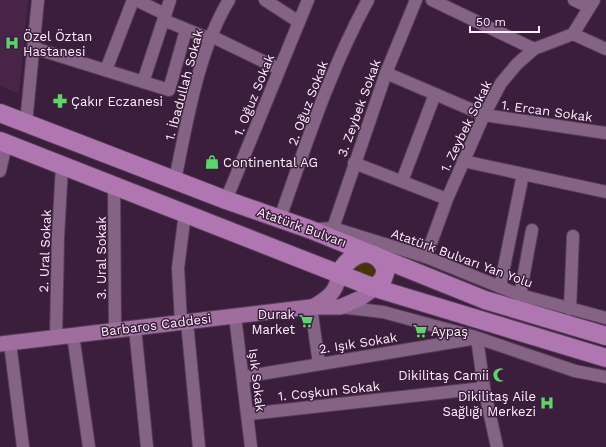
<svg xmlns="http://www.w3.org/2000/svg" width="606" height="447" font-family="'Work Sans',sans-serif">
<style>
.built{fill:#472448}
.green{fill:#483400}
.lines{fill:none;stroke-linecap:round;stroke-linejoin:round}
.minor-casing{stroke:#563e58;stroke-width:14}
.major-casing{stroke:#563e58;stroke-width:17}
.highway-casing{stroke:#563e58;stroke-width:20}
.minor{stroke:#856385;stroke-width:12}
.major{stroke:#9f6e9f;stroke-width:15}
.highway{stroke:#b076b1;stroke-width:18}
.labels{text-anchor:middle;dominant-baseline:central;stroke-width:3;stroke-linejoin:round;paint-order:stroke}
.poi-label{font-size:13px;fill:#ffeffe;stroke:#3b1e3c;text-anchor:start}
.street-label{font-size:13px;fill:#ffeffe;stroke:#3b1e3c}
</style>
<rect width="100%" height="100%" fill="#3b1e3c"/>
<path class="built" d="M 0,0 L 28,0 L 19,94 L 0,86 Z"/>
<path class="green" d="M 365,259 L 380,269 L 374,278 L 360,274 L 356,269 L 357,264 Z"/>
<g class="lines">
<defs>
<g id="minor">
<path d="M 136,0 L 165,14 L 166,21 L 205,37 L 211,36 L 279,69"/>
<path d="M 265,0 L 299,22"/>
<path d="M 432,0 L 534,49"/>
<path d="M 574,0 L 589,7"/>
<path d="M 573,34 L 606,49"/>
<path d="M 34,48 L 169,90 L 186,30"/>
<path d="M 106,70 L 133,0"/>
<path d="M 386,73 L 484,115 L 606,133"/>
<path d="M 143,82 L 170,0"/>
<path d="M 26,123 L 38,0"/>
<path d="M 463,161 L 606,192"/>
<path d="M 354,163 L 447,199"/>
<path d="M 0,171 L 6,144"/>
<path d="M 175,180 C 187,122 198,51 229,0"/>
<path d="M 402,181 L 435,94"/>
<path d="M 114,186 L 115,330"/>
<path d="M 226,200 L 308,0"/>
<path d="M 280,218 C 306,145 330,69 368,0"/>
<path d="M 333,228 L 386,73 L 416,0"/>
<path d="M 316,229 L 333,228 L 426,257 L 520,295 L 606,318"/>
<path d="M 426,257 L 447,199 L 484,115 L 501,83 L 517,64 L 534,49 L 573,34 L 594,0"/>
<path d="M 500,287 L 523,174"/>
<path d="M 520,295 L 532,230"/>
<path d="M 311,307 L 319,364"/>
<path d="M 340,307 L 383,312 L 472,336 L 575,371 L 606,377"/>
<path d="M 570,309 L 573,236"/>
<path d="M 235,316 L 251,447"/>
<path d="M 181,322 L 178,268 L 185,213"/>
<path d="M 187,322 L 199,447"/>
<path d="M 135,328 L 147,447"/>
<path d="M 73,335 L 89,447"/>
<path d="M 56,337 L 58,237 L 62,166"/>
<path d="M 10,343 L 23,447"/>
<path d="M 243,377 L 477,338 L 484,388 L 497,447"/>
<path d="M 248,414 L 484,388"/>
</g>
<g id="major">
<path d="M 313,307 C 328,298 337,292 339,274"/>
<path d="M 0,344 L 311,307 L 340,307 L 361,298 L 375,288"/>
</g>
<g id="highway">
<path d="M 0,113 L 226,200 L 309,229 L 485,300 L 606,336"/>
<path d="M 0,141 L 375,288 L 606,358"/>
<path d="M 339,274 C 350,252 375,243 386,270 L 383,279 L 375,288"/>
</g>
</defs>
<use href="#minor" class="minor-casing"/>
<use href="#major" class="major-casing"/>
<use href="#highway" class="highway-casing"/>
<use href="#minor" class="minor"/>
<use href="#major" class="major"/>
<use href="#highway" class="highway"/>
</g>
<defs>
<symbol id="hospital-bare" viewBox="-9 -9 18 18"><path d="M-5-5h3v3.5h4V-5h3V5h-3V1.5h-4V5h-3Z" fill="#5ed56c" stroke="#3b1e3c" stroke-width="2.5" paint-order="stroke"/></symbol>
<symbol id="pharmacy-bare" viewBox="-9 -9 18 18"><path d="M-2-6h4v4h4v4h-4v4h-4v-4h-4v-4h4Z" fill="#5ed56c" stroke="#3b1e3c" stroke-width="2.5" paint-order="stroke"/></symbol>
<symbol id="shop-bare" viewBox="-9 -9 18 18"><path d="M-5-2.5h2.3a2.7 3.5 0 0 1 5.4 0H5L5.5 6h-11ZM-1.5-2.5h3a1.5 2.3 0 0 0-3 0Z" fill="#5ed56c" stroke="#3b1e3c" stroke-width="2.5" paint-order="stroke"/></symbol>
<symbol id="supermarket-bare" viewBox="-9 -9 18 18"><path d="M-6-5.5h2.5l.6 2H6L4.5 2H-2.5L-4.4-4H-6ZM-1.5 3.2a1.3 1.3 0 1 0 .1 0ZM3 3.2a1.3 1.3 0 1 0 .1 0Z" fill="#5ed56c" stroke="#3b1e3c" stroke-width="2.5" paint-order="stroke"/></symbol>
<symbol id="mosque-bare" viewBox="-9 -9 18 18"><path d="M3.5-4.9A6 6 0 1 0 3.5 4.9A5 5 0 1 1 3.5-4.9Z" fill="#5ed56c" stroke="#3b1e3c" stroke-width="2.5" paint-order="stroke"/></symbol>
</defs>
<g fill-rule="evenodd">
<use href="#hospital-bare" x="2" y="33" width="20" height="20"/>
<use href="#pharmacy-bare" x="50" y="91" width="20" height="20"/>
<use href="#shop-bare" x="202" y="152" width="20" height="20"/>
<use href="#supermarket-bare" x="296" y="311" width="20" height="20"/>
<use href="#supermarket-bare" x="410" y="321" width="20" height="20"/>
<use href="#mosque-bare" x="490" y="365" width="20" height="20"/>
<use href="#hospital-bare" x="537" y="393" width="20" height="20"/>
</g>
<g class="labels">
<g class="poi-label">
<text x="23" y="36">Özel Öztan<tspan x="23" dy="15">Hastanesi</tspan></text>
<text x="71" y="101">Çakır Eczanesi</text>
<text x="223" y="162">Continental AG</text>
<text x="295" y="314" text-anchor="end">Durak<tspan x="295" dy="15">Market</tspan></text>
<text x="431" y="331">Aypaş</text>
<text x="489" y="375" text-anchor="end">Dikilitaş Camii</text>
<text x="536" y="396" text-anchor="end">Dikilitaş Aile<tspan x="536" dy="15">Sağlığı Merkezi</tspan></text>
</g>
<g class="street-label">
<text transform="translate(184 85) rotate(-75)">1. İbadullah Sokak</text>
<text transform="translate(254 95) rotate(-68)">1. Oğuz Sokak</text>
<text transform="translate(308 103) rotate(-69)">2. Oğuz Sokak</text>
<text transform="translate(359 108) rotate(-70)">3. Zeybek Sokak</text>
<text transform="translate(547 111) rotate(8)">1. Ercan Sokak</text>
<text transform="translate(466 126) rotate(-64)">1. Zeybek Sokak</text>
<text transform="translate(302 227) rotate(20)">Atatürk Bulvarı</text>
<text transform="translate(45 251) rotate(-88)">2. Ural Sokak</text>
<text transform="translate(101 258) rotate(-90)">3. Ural Sokak</text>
<text transform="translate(462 258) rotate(20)">Atatürk Bulvarı Yan Yolu</text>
<text transform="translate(156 325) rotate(-7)">Barbaros Caddesi</text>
<text transform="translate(358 343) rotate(-9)">2. Işık Sokak</text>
<text transform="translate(257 380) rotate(83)">Işık Sokak</text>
<text transform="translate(329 391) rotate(-6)">1. Coşkun Sokak</text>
</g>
</g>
<path d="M470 26v6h69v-6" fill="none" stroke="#ffeffe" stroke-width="2"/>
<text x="476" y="26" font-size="12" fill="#ffeffe" stroke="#3b1e3c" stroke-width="3" paint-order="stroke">50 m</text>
</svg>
